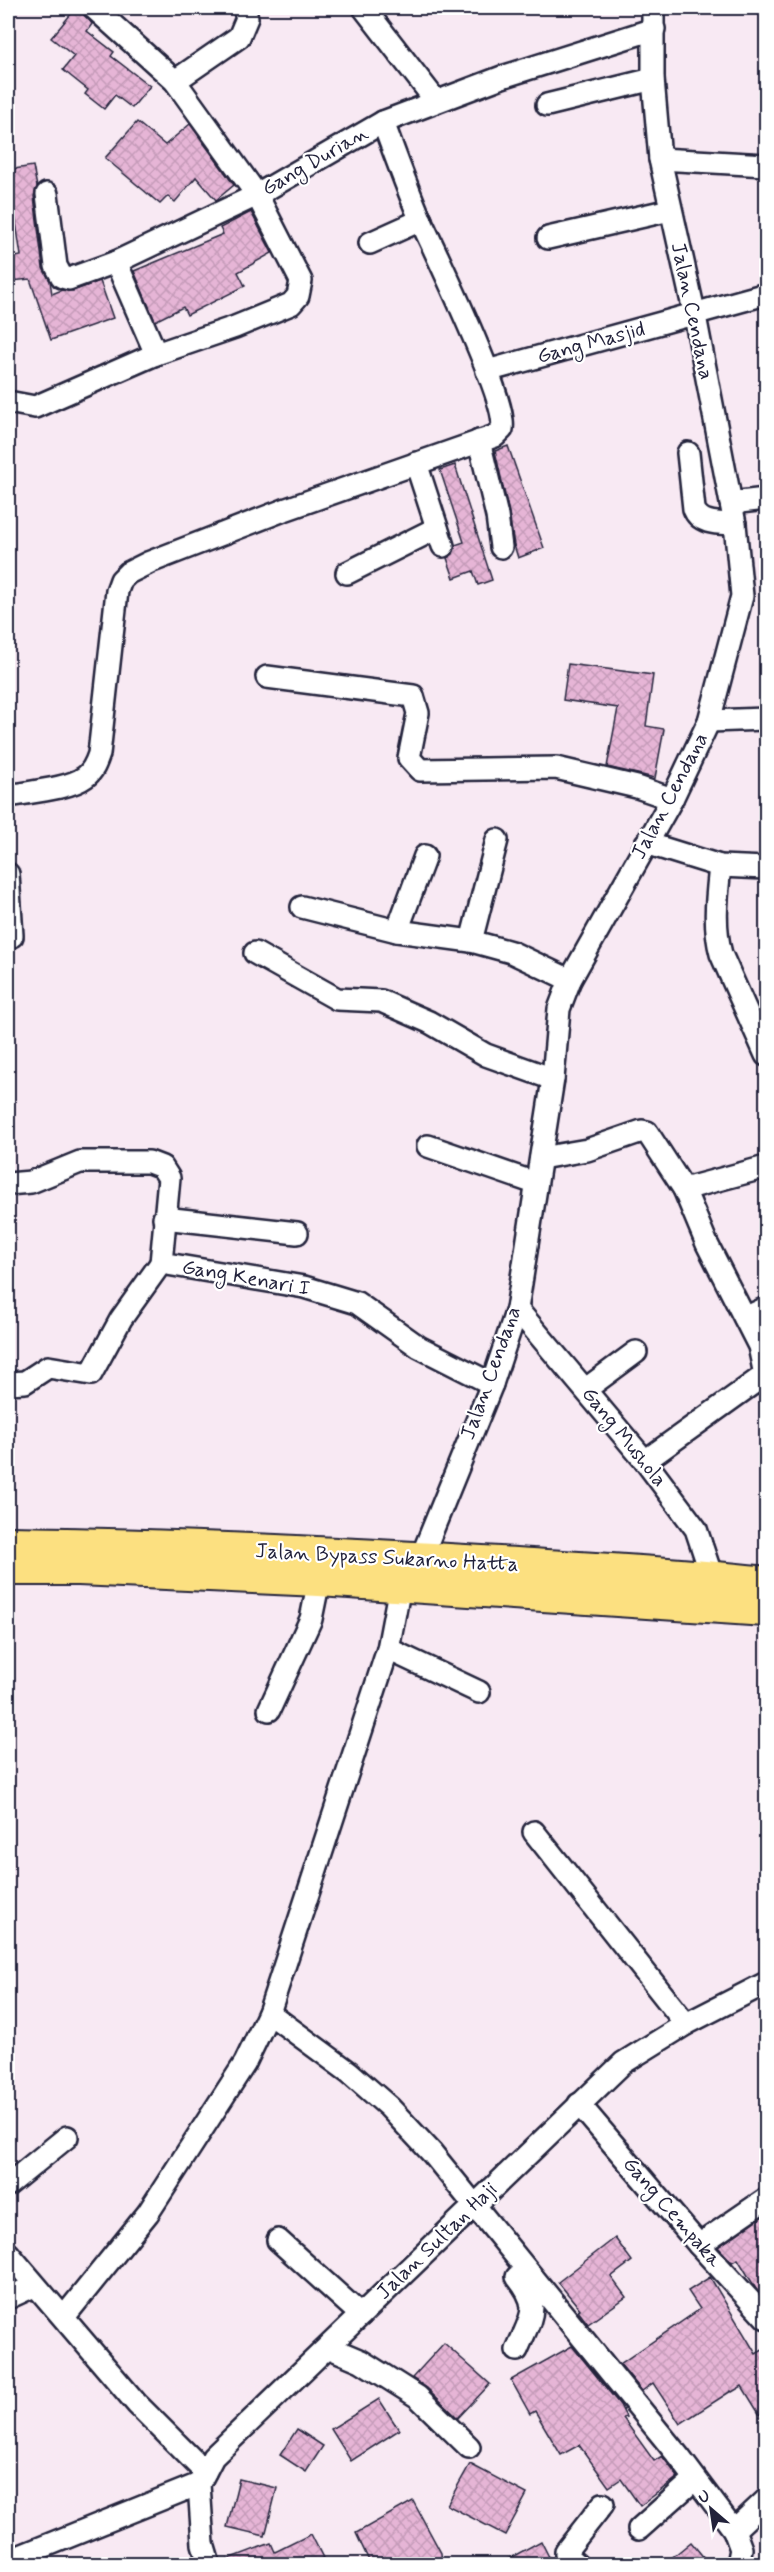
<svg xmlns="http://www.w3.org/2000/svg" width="774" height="2572" font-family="Mynerve,sans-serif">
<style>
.building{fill:url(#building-cross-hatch);stroke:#22223b;stroke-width:1.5}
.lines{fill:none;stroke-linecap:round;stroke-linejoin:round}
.minor-casing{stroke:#22223b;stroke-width:26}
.highway-casing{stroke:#22223b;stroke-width:36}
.minor{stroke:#fff;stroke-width:21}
.highway{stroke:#fce080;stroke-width:32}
.labels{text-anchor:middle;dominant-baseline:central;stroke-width:4.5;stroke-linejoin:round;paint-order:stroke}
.street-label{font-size:21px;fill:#22223b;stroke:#fff}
</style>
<defs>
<pattern id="building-cross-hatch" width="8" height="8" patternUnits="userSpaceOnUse" patternTransform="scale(1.5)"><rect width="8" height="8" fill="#e6b5d6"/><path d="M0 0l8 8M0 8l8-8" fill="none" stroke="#c59bb9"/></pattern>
</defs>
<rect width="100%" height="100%" fill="#f8e9f3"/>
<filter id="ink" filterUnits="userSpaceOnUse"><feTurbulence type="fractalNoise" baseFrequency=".0167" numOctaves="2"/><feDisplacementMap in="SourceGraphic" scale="12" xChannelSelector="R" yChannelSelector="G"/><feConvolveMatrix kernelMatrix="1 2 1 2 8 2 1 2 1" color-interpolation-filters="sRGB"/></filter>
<g filter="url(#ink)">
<g class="building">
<path d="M 76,8 L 82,10 L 92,24 L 87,31 L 114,52 L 111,56 L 150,86 L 132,108 L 115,95 L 104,109 L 85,94 L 88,90 L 63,70 L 74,56 L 51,38 Z"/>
<path d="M 137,122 L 165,145 L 190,124 L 234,185 L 216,200 L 196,177 L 175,202 L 168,196 L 160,204 L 105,158 Z"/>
<path d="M 33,166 L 37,187 L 34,196 L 43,268 L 50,281 L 52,294 L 62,290 L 73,291 L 100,281 L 113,318 L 51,340 L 30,279 L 12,281 L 9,258 L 21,256 L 14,209 L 8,210 L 8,170 Z"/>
<path d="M 251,212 L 272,253 L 238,272 L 245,286 L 187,315 L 183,307 L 155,321 L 134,271 L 223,234 L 220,228 Z"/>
<path d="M 508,446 L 544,548 L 518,558 L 514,545 L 509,513 L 495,451 Z"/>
<path d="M 455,465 L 492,580 L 478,585 L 473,571 L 454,578 L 447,558 L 453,554 L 455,545 L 464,542 L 440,470 Z"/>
<path d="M 568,664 L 653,675 L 646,726 L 664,729 L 655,778 L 607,767 L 618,708 L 563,700 Z"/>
<path d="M 766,2214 L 766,2300 L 756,2289 L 738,2259 L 732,2262 L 718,2247 Z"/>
<path d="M 615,2238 L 632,2261 L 611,2277 L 626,2297 L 588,2324 L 578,2311 L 580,2309 L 558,2282 Z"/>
<path d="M 710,2277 L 756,2354 L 766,2348 L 766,2425 L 742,2386 L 732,2392 L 731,2391 L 680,2424 L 653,2383 L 642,2391 L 620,2364 L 700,2309 L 688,2291 Z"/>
<path d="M 444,2343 L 490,2384 L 458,2418 L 427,2388 L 412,2378 Z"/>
<path d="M 572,2346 L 620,2405 L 626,2417 L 623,2418 L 654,2461 L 662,2456 L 678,2477 L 640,2506 L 621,2479 L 609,2487 L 579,2445 L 561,2455 L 535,2411 L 530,2414 L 511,2380 Z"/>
<path d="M 379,2399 L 399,2430 L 351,2461 L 331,2429 Z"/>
<path d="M 297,2429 L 323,2446 L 306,2472 L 280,2455 Z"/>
<path d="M 470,2464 L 527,2494 L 505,2535 L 447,2505 Z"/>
<path d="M 239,2479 L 277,2488 L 265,2536 L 227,2527 Z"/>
<path d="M 413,2501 L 441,2553 L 442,2565 L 371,2565 L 356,2533 Z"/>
<path d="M 311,2534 L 323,2558 L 309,2565 L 221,2565 L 221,2562 L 271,2543 L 275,2552 Z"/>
<path d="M 541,2541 L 553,2565 L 497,2565 Z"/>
<path d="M 691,2542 L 710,2565 L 663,2565 Z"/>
</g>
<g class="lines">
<defs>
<g id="minor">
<path d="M 364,8 L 436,101"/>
<path d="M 175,81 L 239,37 L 247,18 L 244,8"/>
<path d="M 547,105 L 653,79"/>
<path d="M 660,159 L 766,165"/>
<path d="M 47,194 L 56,266 L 62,277 L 69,279 L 116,262 L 257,195 L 383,122 L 502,77 L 654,29"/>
<path d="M 548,238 L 670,210"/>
<path d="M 370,243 L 421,220"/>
<path d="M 116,262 L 156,354"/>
<path d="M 487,371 L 766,294"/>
<path d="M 8,402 L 35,407 L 156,354 L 235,327 L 291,304 L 298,296 L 301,281 L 257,195 L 175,81 L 94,8"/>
<path d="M 479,441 L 497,516 L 501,547"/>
<path d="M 688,453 L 694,509 C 700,525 720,523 735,524"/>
<path d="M 416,463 L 443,546"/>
<path d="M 731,503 L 766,499"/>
<path d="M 347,573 L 437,528"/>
<path d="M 267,677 L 413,696 L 418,713 L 409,758 L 420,770 L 556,768 L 637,787 L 672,799"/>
<path d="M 709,721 L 766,719"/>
<path d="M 8,796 C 28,792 69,789 85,777 C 93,771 96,763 99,754 L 117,591 L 121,580 L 128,573 L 150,562 L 284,510 L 495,436 L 502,429 C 509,403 436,254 421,221 C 407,188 395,155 383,122"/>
<path d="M 646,843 L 720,866 L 766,868"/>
<path d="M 720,866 C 717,896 713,925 721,954 L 766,1055"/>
<path d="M 8,874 L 12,936"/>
<path d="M 302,907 L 397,931 L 471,941 L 511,952 L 570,980"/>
<path d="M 397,931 L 425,856"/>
<path d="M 471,941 L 497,840"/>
<path d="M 255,953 L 337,999 L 381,1001 L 429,1022 L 486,1055 L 553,1079"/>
<path d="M 428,1146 L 535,1183"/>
<path d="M 541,1158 L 587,1150 L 642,1131 L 647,1132 L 684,1189 L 707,1244 L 759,1346 L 765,1375"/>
<path d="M 8,1184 L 31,1182 L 80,1162 L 149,1162 L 162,1167 L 169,1178 L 161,1263 L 304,1287 L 357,1303 L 419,1347 L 492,1384"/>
<path d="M 684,1189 L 766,1167"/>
<path d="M 164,1218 L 297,1233"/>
<path d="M 517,1309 L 645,1461 L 696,1529 L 712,1577"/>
<path d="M 745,1318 L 766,1308"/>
<path d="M 8,1383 L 25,1382 L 48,1367 L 91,1374 L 121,1319 L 161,1263"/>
<path d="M 586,1389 L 636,1352"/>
<path d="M 645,1461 L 766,1374"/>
<path d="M 421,1558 L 492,1384 L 517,1309 L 553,1079 L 559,1009 L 570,980 L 672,799 L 709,721 L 742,596 L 735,524 L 695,316 L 660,159 L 653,79 L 653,8"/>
<path d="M 388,1649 L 479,1692"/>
<path d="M 269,1710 L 311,1619 L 319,1580"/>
<path d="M 534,1832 L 686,2024"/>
<path d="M 269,2013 L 349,2072 L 389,2107 L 432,2153 L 680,2458 L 734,2530 L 741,2549 L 738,2564"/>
<path d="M 579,2104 L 699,2245 L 766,2318"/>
<path d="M 8,2185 L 67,2137"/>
<path d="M 278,2240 L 361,2315"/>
<path d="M 699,2245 L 766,2199"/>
<path d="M 8,2253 L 137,2404 L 205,2472"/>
<path d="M 517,2277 C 542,2308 531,2316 517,2350"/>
<path d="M 8,2298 L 34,2286"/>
<path d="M 64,2317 L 148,2213 L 245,2063 L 269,2013 L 388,1649 L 400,1586"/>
<path d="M 328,2347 L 361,2361 L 418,2397 L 469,2447"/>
<path d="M 639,2529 L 695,2479"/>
<path d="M 734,2530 L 766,2500"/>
<path d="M 8,2561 L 199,2484"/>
<path d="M 209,2564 L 203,2544 L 199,2484 L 213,2457 L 623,2063 L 686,2024 L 766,1983"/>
<path d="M 576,2564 L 566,2556 L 566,2551 L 603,2504"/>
</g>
<g id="highway">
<path d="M 8,1543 C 171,1545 335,1553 499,1563 C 588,1569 678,1573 766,1583"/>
<path d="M 8,1569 L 79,1569 L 319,1580 L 766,1610"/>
</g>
</defs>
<use href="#minor" class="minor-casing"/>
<use href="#highway" class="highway-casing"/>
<use href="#minor" class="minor"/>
<use href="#highway" class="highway"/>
</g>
</g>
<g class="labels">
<g class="street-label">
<text transform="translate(315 161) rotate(-30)">Gang Durian</text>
<text transform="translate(692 311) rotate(78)">Jalan Cendana</text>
<text transform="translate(591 343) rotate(-15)">Gang Masjid</text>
<text transform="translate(670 796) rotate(-62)">Jalan Cendana</text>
<text transform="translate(246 1278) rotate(10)">Gang Kenari I</text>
<text transform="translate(491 1373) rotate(-70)">Jalan Cendana</text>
<text transform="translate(624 1437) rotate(51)">Gang Mushola</text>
<text transform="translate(387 1558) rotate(3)">Jalan Bypass Sukarno Hatta</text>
<text transform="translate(672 2212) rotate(49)">Gang Cempaka</text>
<text transform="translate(437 2241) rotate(-44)">Jalan Sultan Haji</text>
</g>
</g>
<rect width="774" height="2572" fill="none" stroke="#fff" stroke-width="30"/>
<rect x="15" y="15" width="744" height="2542" fill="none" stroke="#22223b" stroke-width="2" filter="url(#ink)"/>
<g transform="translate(711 2509) rotate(331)" stroke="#ffffff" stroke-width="4.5" paint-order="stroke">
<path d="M0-4.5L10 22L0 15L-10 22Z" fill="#22223b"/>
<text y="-9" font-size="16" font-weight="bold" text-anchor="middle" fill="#22223b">U</text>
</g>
</svg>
